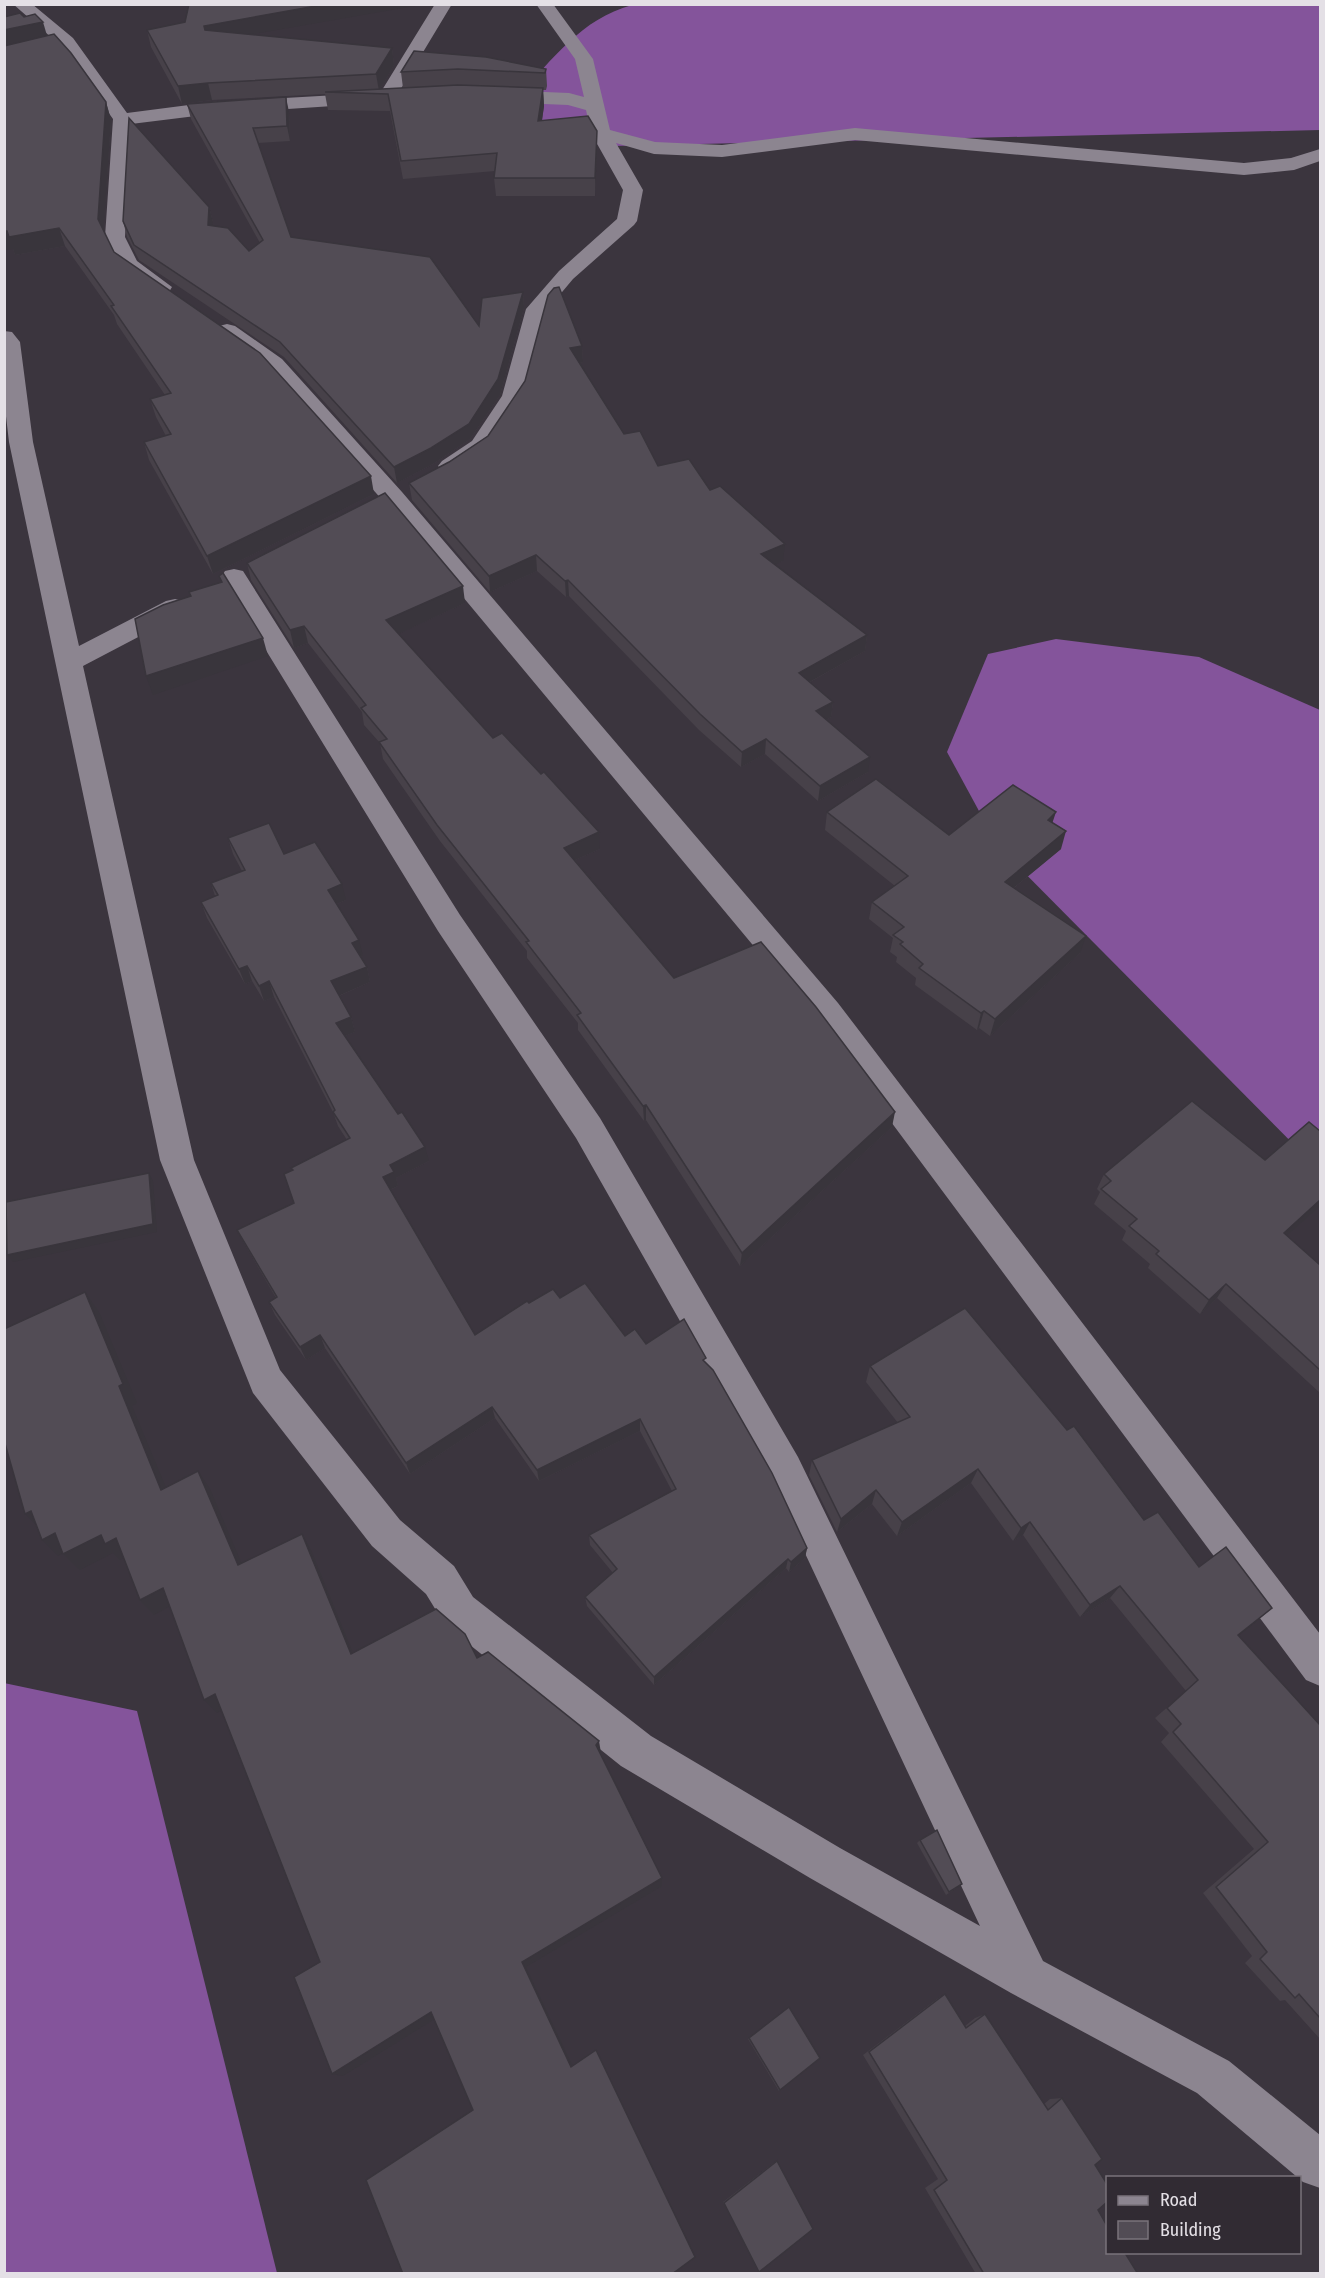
<svg xmlns="http://www.w3.org/2000/svg" width="1325" height="2278" font-family="'Fira Sans Condensed',sans-serif">
<style>
.forest{fill:#84549b}
.lines{fill:none;stroke-linecap:round;stroke-linejoin:round}
.street{fill:#8c8590;fill-rule:evenodd}
.wall{fill:#474149}
.shaded-wall{fill:#39353c}
.building{fill:#524c55;stroke:#39353c;stroke-width:1.5}
</style>
<rect width="100%" height="100%" fill="#3b353e"/>
<g class="forest">
<path d="M 632,5 L 1320,5 L 1320,130 L 613,146 L 546,139 L 518,96 C 553,59 581,19 632,5 Z"/>
<path d="M 1056,639 L 1199,657 L 1320,710 L 1320,1171 L 998,846 L 947,752 L 988,654 Z"/>
<path d="M 4,1683 L 137,1711 L 277,2273 L 5,2273 Z"/>
</g>
<g class="lines">
<g class="street">
<path d="M 13,4 L 32,4 L 73,38 L 127,113 L 212,102 L 372,93 L 379,95 L 435,4 L 452,4 L 393,102 L 212,114 L 131,124 L 125,237 L 137,261 L 172,287 L 169,292 L 161,293 L 153,292 L 121,269 L 105,237 L 113,119 L 61,46 Z"/>
<path d="M 536,4 L 553,4 L 593,59 L 610,130 L 655,142 L 722,145 L 855,128 L 1244,163 L 1291,158 L 1320,149 L 1320,161 L 1294,170 L 1244,175 L 855,140 L 722,157 L 654,154 L 616,143 L 643,190 L 637,221 L 634,225 L 573,279 L 547,310 L 524,396 L 488,451 L 458,471 L 450,473 L 442,471 L 438,466 L 442,461 L 472,441 L 502,396 L 526,309 L 559,271 L 617,219 L 623,190 L 591,133 L 586,110 L 568,105 L 499,102 L 492,100 L 490,96 L 492,92 L 499,90 L 569,93 L 584,97 L 575,59 Z"/>
<path d="M 227,324 L 235,326 L 282,359 L 402,492 L 838,1003 L 1320,1634 L 1320,1686 L 1306,1680 L 816,1021 L 384,502 L 266,369 L 219,336 L 216,331 L 219,326 Z"/>
<path d="M 4,331 L 12,332 L 20,342 L 33,442 L 79,646 L 166,601 L 175,599 L 184,601 L 188,607 L 184,613 L 83,666 L 194,1160 L 280,1370 L 400,1520 L 454,1566 L 473,1597 L 651,1736 L 840,1848 L 980,1926 L 772,1483 L 576,1138 L 438,931 L 221,577 L 225,571 L 234,569 L 243,571 L 460,915 L 600,1118 L 798,1457 L 1043,1961 L 1229,2061 L 1320,2135 L 1320,2188 L 1303,2182 L 1197,2093 L 1011,1993 L 810,1878 L 621,1766 L 445,1625 L 426,1594 L 372,1546 L 253,1393 L 160,1160 L 9,442 L 4,399 Z"/>
</g>
</g>
<g class="wall">
<path d="M 24,17 L 47,36 L 106,102 L 111,120 L 103,231 L 114,252 L 374,494 L 213,574 L 149,460 L 144,442 L 166,436 L 156,417 L 150,399 L 165,395 L 117,324 L 114,315 L 65,246 L 15,255 L 13,249 Z"/>
<path d="M 147,30 L 252,35 L 392,48 L 394,65 L 380,89 L 403,88 L 401,72 L 414,51 L 546,69 L 547,86 L 546,90 L 543,90 L 544,106 L 542,121 L 597,131 L 597,149 L 595,196 L 496,196 L 494,178 L 495,171 L 403,179 L 390,111 L 328,110 L 325,94 L 212,100 L 182,104 L 151,47 Z"/>
<path d="M 187,104 L 289,112 L 290,141 L 258,143 L 291,237 L 479,326 L 523,292 L 524,308 L 500,395 L 470,439 L 433,464 L 397,483 L 284,357 L 139,260 L 127,237 L 123,221 L 209,207 L 213,222 L 212,225 L 249,251 L 260,243 L 191,119 Z"/>
<path d="M 582,346 L 583,362 L 579,363 L 624,434 L 658,466 L 710,490 L 783,561 L 774,564 L 867,635 L 865,651 L 810,682 L 833,702 L 831,717 L 826,720 L 868,772 L 818,801 L 765,754 L 741,767 L 699,730 L 569,596 L 566,597 L 537,571 L 490,592 L 412,500 L 409,483 L 449,462 L 488,436 Z"/>
<path d="M 247,563 L 465,603 L 398,634 L 493,738 L 600,849 L 575,860 L 674,978 L 892,1127 L 740,1266 L 646,1120 L 644,1121 L 578,1030 L 578,1023 L 527,958 L 527,951 L 440,841 L 383,759 L 380,743 L 364,725 L 362,712 L 308,643 L 294,648 L 251,580 Z"/>
<path d="M 827,812 L 949,835 L 1053,823 L 1061,849 L 1014,888 L 1080,953 L 990,1036 L 979,1028 L 977,1030 L 915,985 L 916,978 L 896,962 L 897,957 L 890,952 L 893,938 L 869,919 L 872,902 L 895,886 L 825,830 Z"/>
<path d="M 228,838 L 284,854 L 346,900 L 337,904 L 363,956 L 360,957 L 367,967 L 370,982 L 339,996 L 351,1017 L 355,1032 L 345,1036 L 429,1161 L 396,1178 L 398,1186 L 390,1190 L 475,1335 L 529,1303 L 560,1298 L 625,1336 L 706,1363 L 807,1548 L 805,1558 L 789,1572 L 786,1568 L 654,1685 L 587,1606 L 585,1597 L 613,1573 L 590,1545 L 589,1535 L 672,1491 L 640,1431 L 539,1481 L 495,1418 L 410,1474 L 325,1348 L 306,1360 L 275,1315 L 269,1302 L 276,1298 L 244,1243 L 237,1230 L 294,1203 L 347,1140 L 338,1126 L 333,1112 L 274,997 L 264,1001 L 252,981 L 245,984 L 207,918 L 201,902 L 215,896 L 211,883 L 242,871 L 233,854 Z"/>
<path d="M 1265,1160 L 1287,1236 L 1320,1265 L 1320,1393 L 1217,1298 L 1200,1314 L 1148,1268 L 1150,1264 L 1122,1240 L 1126,1231 L 1094,1204 L 1100,1192 L 1097,1189 L 1104,1174 Z"/>
<path d="M 870,1366 L 1067,1430 L 1144,1520 L 1258,1620 L 1238,1635 L 1320,1725 L 1320,2039 L 1285,2000 L 1280,2001 L 1245,1963 L 1252,1956 L 1203,1893 L 1254,1849 L 1161,1742 L 1169,1733 L 1155,1718 L 1186,1691 L 1110,1598 L 1080,1617 L 1023,1535 L 1013,1541 L 971,1483 L 897,1536 L 872,1504 L 837,1532 L 809,1475 L 812,1460 L 898,1423 L 866,1382 Z"/>
<path d="M 920,1840 L 962,1884 L 946,1895 L 917,1843 Z"/>
<path d="M 945,1994 L 965,2026 L 975,2018 L 985,2014 L 1044,2104 L 1050,2099 L 1062,2098 L 1095,2165 L 1098,2210 L 1138,2274 L 976,2274 L 925,2188 L 938,2179 L 863,2055 L 937,1999 Z"/>
<path d="M 749,2038 L 780,2090 L 779,2091 L 748,2039 Z"/>
<path d="M 776,2161 L 777,2161 L 758,2271 L 723,2202 Z"/>
</g>
<g class="shaded-wall">
<path d="M 327,4 L 426,4 L 208,42 L 204,26 Z"/>
<path d="M 43,22 L 48,39 L 4,49 L 4,30 Z"/>
<path d="M 392,48 L 394,65 L 379,91 L 376,74 Z"/>
<path d="M 208,83 L 212,100 L 182,104 L 178,86 Z"/>
<path d="M 543,88 L 544,106 L 539,139 L 538,121 Z"/>
<path d="M 286,97 L 289,112 L 290,141 L 287,126 Z"/>
<path d="M 106,102 L 111,120 L 103,237 L 98,219 Z"/>
<path d="M 597,131 L 597,149 L 595,196 L 595,178 Z"/>
<path d="M 209,207 L 213,222 L 211,240 L 208,225 Z"/>
<path d="M 59,228 L 65,246 L 15,255 L 13,249 L 4,250 L 4,231 Z"/>
<path d="M 523,292 L 524,308 L 500,395 L 470,439 L 433,464 L 397,483 L 394,467 Z"/>
<path d="M 582,346 L 583,362 L 571,365 L 570,348 Z"/>
<path d="M 371,476 L 374,494 L 213,574 L 207,556 Z"/>
<path d="M 785,544 L 783,561 L 760,571 L 761,554 Z"/>
<path d="M 536,555 L 537,571 L 490,592 L 489,576 Z"/>
<path d="M 568,580 L 569,596 L 566,597 L 565,581 Z"/>
<path d="M 463,586 L 465,603 L 390,638 L 386,620 Z"/>
<path d="M 304,626 L 308,643 L 294,648 L 290,630 Z"/>
<path d="M 867,635 L 865,651 L 797,689 L 799,673 Z"/>
<path d="M 263,638 L 268,656 L 153,695 L 146,676 Z"/>
<path d="M 833,702 L 831,717 L 814,727 L 816,711 Z"/>
<path d="M 766,739 L 765,754 L 741,767 L 742,752 Z"/>
<path d="M 870,757 L 868,772 L 818,801 L 820,786 Z"/>
<path d="M 1056,812 L 1050,830 L 1048,820 Z"/>
<path d="M 1066,831 L 1061,849 L 1000,899 L 1005,882 Z"/>
<path d="M 599,832 L 600,849 L 566,864 L 564,848 Z"/>
<path d="M 342,884 L 346,900 L 332,906 L 328,890 Z"/>
<path d="M 1086,936 L 1080,953 L 990,1036 L 995,1019 Z"/>
<path d="M 359,940 L 363,956 L 356,958 L 352,943 Z"/>
<path d="M 247,966 L 252,981 L 245,984 L 239,969 Z"/>
<path d="M 367,967 L 370,982 L 336,997 L 331,981 Z"/>
<path d="M 269,981 L 274,997 L 264,1001 L 259,986 Z"/>
<path d="M 984,1011 L 979,1028 L 977,1030 L 981,1013 Z"/>
<path d="M 351,1017 L 355,1032 L 340,1038 L 336,1023 Z"/>
<path d="M 646,1105 L 646,1120 L 644,1121 L 643,1106 Z"/>
<path d="M 895,1112 L 892,1127 L 740,1266 L 742,1253 Z"/>
<path d="M 425,1147 L 429,1161 L 396,1178 L 398,1186 L 387,1191 L 383,1177 L 390,1165 Z"/>
<path d="M 149,1173 L 153,1181 L 157,1232 L 13,1262 L 7,1255 Z"/>
<path d="M 1320,1200 L 1320,1206 L 1274,1247 L 1284,1233 Z"/>
<path d="M 1226,1284 L 1217,1298 L 1200,1314 L 1209,1300 Z"/>
<path d="M 85,1292 L 99,1312 L 137,1403 L 132,1406 L 174,1507 L 161,1490 L 119,1386 Z"/>
<path d="M 320,1335 L 325,1348 L 306,1360 L 300,1347 Z"/>
<path d="M 492,1407 L 495,1418 L 410,1474 L 406,1463 Z"/>
<path d="M 640,1419 L 640,1431 L 539,1481 L 537,1470 Z"/>
<path d="M 978,1469 L 971,1483 L 897,1536 L 902,1522 Z"/>
<path d="M 198,1471 L 210,1489 L 249,1581 L 238,1565 Z"/>
<path d="M 876,1490 L 872,1504 L 837,1532 L 841,1519 Z"/>
<path d="M 31,1511 L 42,1531 L 25,1514 Z"/>
<path d="M 1030,1522 L 1023,1535 L 1013,1541 L 1021,1528 Z"/>
<path d="M 55,1533 L 71,1549 L 58,1556 L 42,1540 Z"/>
<path d="M 302,1534 L 311,1550 L 359,1668 L 351,1654 Z"/>
<path d="M 101,1535 L 116,1538 L 130,1555 L 120,1560 L 113,1553 L 80,1570 L 63,1554 Z"/>
<path d="M 807,1548 L 805,1558 L 789,1572 L 791,1562 Z"/>
<path d="M 788,1559 L 786,1568 L 654,1685 L 654,1677 Z"/>
<path d="M 1120,1586 L 1110,1598 L 1080,1617 L 1090,1605 Z"/>
<path d="M 163,1588 L 176,1603 L 154,1615 L 140,1600 Z"/>
<path d="M 1272,1608 L 1258,1620 L 1225,1646 L 1238,1635 Z"/>
<path d="M 215,1694 L 228,1707 L 217,1713 L 204,1700 Z"/>
<path d="M 599,1741 L 601,1753 L 596,1745 Z"/>
<path d="M 662,1878 L 662,1886 L 526,1967 L 574,2069 L 571,2067 L 522,1962 Z"/>
<path d="M 431,2012 L 438,2017 L 343,2076 L 332,2074 Z"/>
<path d="M 596,2050 L 694,2254 L 695,2257 Z"/>
</g>
<g class="building">
<path d="M 189,4 L 327,4 L 204,26 L 205,30 L 392,48 L 376,74 L 208,83 L 178,86 L 147,30 L 185,22 Z"/>
<path d="M 20,13 L 24,17 L 35,14 L 43,22 L 4,30 L 4,17 Z"/>
<path d="M 54,34 L 71,53 L 106,102 L 98,219 L 114,252 L 260,353 L 371,476 L 207,556 L 144,442 L 171,434 L 150,399 L 171,393 L 111,306 L 114,305 L 59,228 L 9,237 L 7,231 L 4,231 L 4,46 Z"/>
<path d="M 414,51 L 486,57 L 546,69 L 545,73 L 458,69 L 401,72 Z"/>
<path d="M 458,85 L 543,88 L 538,121 L 588,116 L 597,131 L 595,178 L 494,178 L 497,153 L 401,161 L 388,94 L 325,92 Z"/>
<path d="M 286,97 L 287,126 L 253,128 L 291,237 L 430,257 L 479,326 L 482,298 L 523,292 L 498,379 L 469,424 L 431,448 L 394,467 L 280,342 L 134,245 L 123,221 L 129,118 L 209,207 L 208,225 L 228,228 L 249,251 L 263,240 L 187,104 Z"/>
<path d="M 559,287 L 582,346 L 570,348 L 624,434 L 640,431 L 658,466 L 689,459 L 710,490 L 720,486 L 785,544 L 761,554 L 867,635 L 799,673 L 833,702 L 816,711 L 870,757 L 820,786 L 766,739 L 742,752 L 700,714 L 568,580 L 565,581 L 536,555 L 489,576 L 409,483 L 449,462 L 488,436 L 525,381 L 548,295 L 554,288 Z"/>
<path d="M 385,493 L 463,586 L 386,620 L 493,738 L 502,733 L 541,774 L 544,772 L 599,832 L 564,848 L 674,978 L 761,942 L 816,1007 L 895,1112 L 742,1253 L 646,1105 L 643,1106 L 577,1015 L 581,1013 L 526,942 L 529,941 L 437,825 L 379,742 L 387,739 L 361,708 L 366,705 L 304,626 L 290,630 L 247,563 Z"/>
<path d="M 223,573 L 263,638 L 146,676 L 135,619 L 163,605 L 191,596 L 189,592 L 222,582 L 219,576 Z"/>
<path d="M 876,779 L 949,835 L 1013,785 L 1056,812 L 1048,820 L 1066,831 L 1005,882 L 1086,936 L 995,1019 L 984,1011 L 981,1013 L 919,968 L 923,964 L 900,944 L 903,942 L 893,935 L 904,927 L 872,902 L 908,876 L 827,812 Z"/>
<path d="M 269,823 L 284,854 L 315,842 L 342,884 L 328,890 L 359,940 L 352,943 L 367,967 L 331,981 L 351,1017 L 336,1023 L 398,1114 L 402,1112 L 425,1147 L 390,1165 L 394,1172 L 383,1177 L 475,1335 L 527,1301 L 529,1303 L 553,1289 L 560,1298 L 585,1283 L 625,1336 L 635,1329 L 646,1344 L 684,1319 L 706,1358 L 703,1360 L 713,1370 L 772,1473 L 807,1548 L 791,1562 L 788,1559 L 654,1677 L 585,1597 L 617,1569 L 589,1535 L 676,1489 L 640,1419 L 537,1470 L 492,1407 L 406,1463 L 320,1335 L 300,1347 L 269,1302 L 277,1297 L 237,1230 L 294,1203 L 284,1174 L 293,1170 L 291,1168 L 350,1138 L 333,1112 L 335,1110 L 269,981 L 259,986 L 247,966 L 239,969 L 201,902 L 218,895 L 211,883 L 245,870 L 228,838 Z"/>
<path d="M 1192,1101 L 1265,1160 L 1309,1122 L 1320,1131 L 1320,1200 L 1284,1233 L 1320,1265 L 1320,1370 L 1226,1284 L 1209,1300 L 1156,1254 L 1159,1251 L 1129,1226 L 1137,1219 L 1101,1189 L 1111,1181 L 1104,1174 Z"/>
<path d="M 149,1173 L 153,1224 L 7,1255 L 6,1202 Z"/>
<path d="M 85,1292 L 123,1384 L 119,1386 L 161,1490 L 198,1471 L 238,1565 L 302,1534 L 351,1654 L 436,1609 L 465,1634 L 477,1658 L 488,1652 L 599,1741 L 596,1745 L 662,1878 L 522,1962 L 571,2067 L 596,2050 L 695,2257 L 672,2274 L 403,2274 L 366,2180 L 473,2110 L 431,2012 L 332,2074 L 294,1977 L 320,1962 L 215,1694 L 204,1700 L 163,1588 L 140,1600 L 116,1538 L 105,1544 L 101,1535 L 63,1554 L 55,1533 L 42,1540 L 31,1511 L 25,1514 L 4,1440 L 4,1329 Z"/>
<path d="M 965,1308 L 1067,1430 L 1074,1426 L 1144,1520 L 1158,1512 L 1199,1567 L 1226,1547 L 1272,1608 L 1238,1635 L 1320,1725 L 1320,2018 L 1299,1994 L 1295,1998 L 1260,1959 L 1267,1952 L 1216,1887 L 1268,1842 L 1173,1732 L 1181,1724 L 1167,1708 L 1198,1680 L 1120,1586 L 1090,1605 L 1030,1522 L 1021,1528 L 978,1469 L 902,1522 L 876,1490 L 841,1519 L 812,1460 L 910,1417 L 870,1366 Z"/>
<path d="M 937,1830 L 962,1884 L 949,1892 L 920,1840 Z"/>
<path d="M 945,1994 L 966,2028 L 985,2014 L 1048,2110 L 1062,2098 L 1102,2159 L 1095,2165 L 1107,2184 L 1107,2202 L 1098,2210 L 1107,2226 L 1107,2253 L 1125,2253 L 1138,2274 L 984,2274 L 934,2190 L 947,2180 L 869,2052 Z"/>
<path d="M 789,2007 L 820,2058 L 780,2090 L 749,2038 Z"/>
<path d="M 777,2161 L 813,2229 L 759,2272 L 724,2203 Z"/>
</g>
<rect width="1325" height="2278" fill="none" stroke="#e4e0e6" stroke-width="12"/>
<rect x="1106" y="2176" width="195" height="78" fill="#312b33" stroke="#79737b" stroke-width="1.5"/>
<rect x="1118" y="2196" width="30" height="9" fill="#8c8590" stroke="#79737b" stroke-width="1.5"/>
<text x="1160" y="2206" font-size="18" fill="#e4e0e6">Road</text>
<rect x="1118" y="2221" width="30" height="18" fill="#524c55" stroke="#79737b" stroke-width="1.5"/>
<text x="1160" y="2236" font-size="18" fill="#e4e0e6">Building</text>
</svg>
